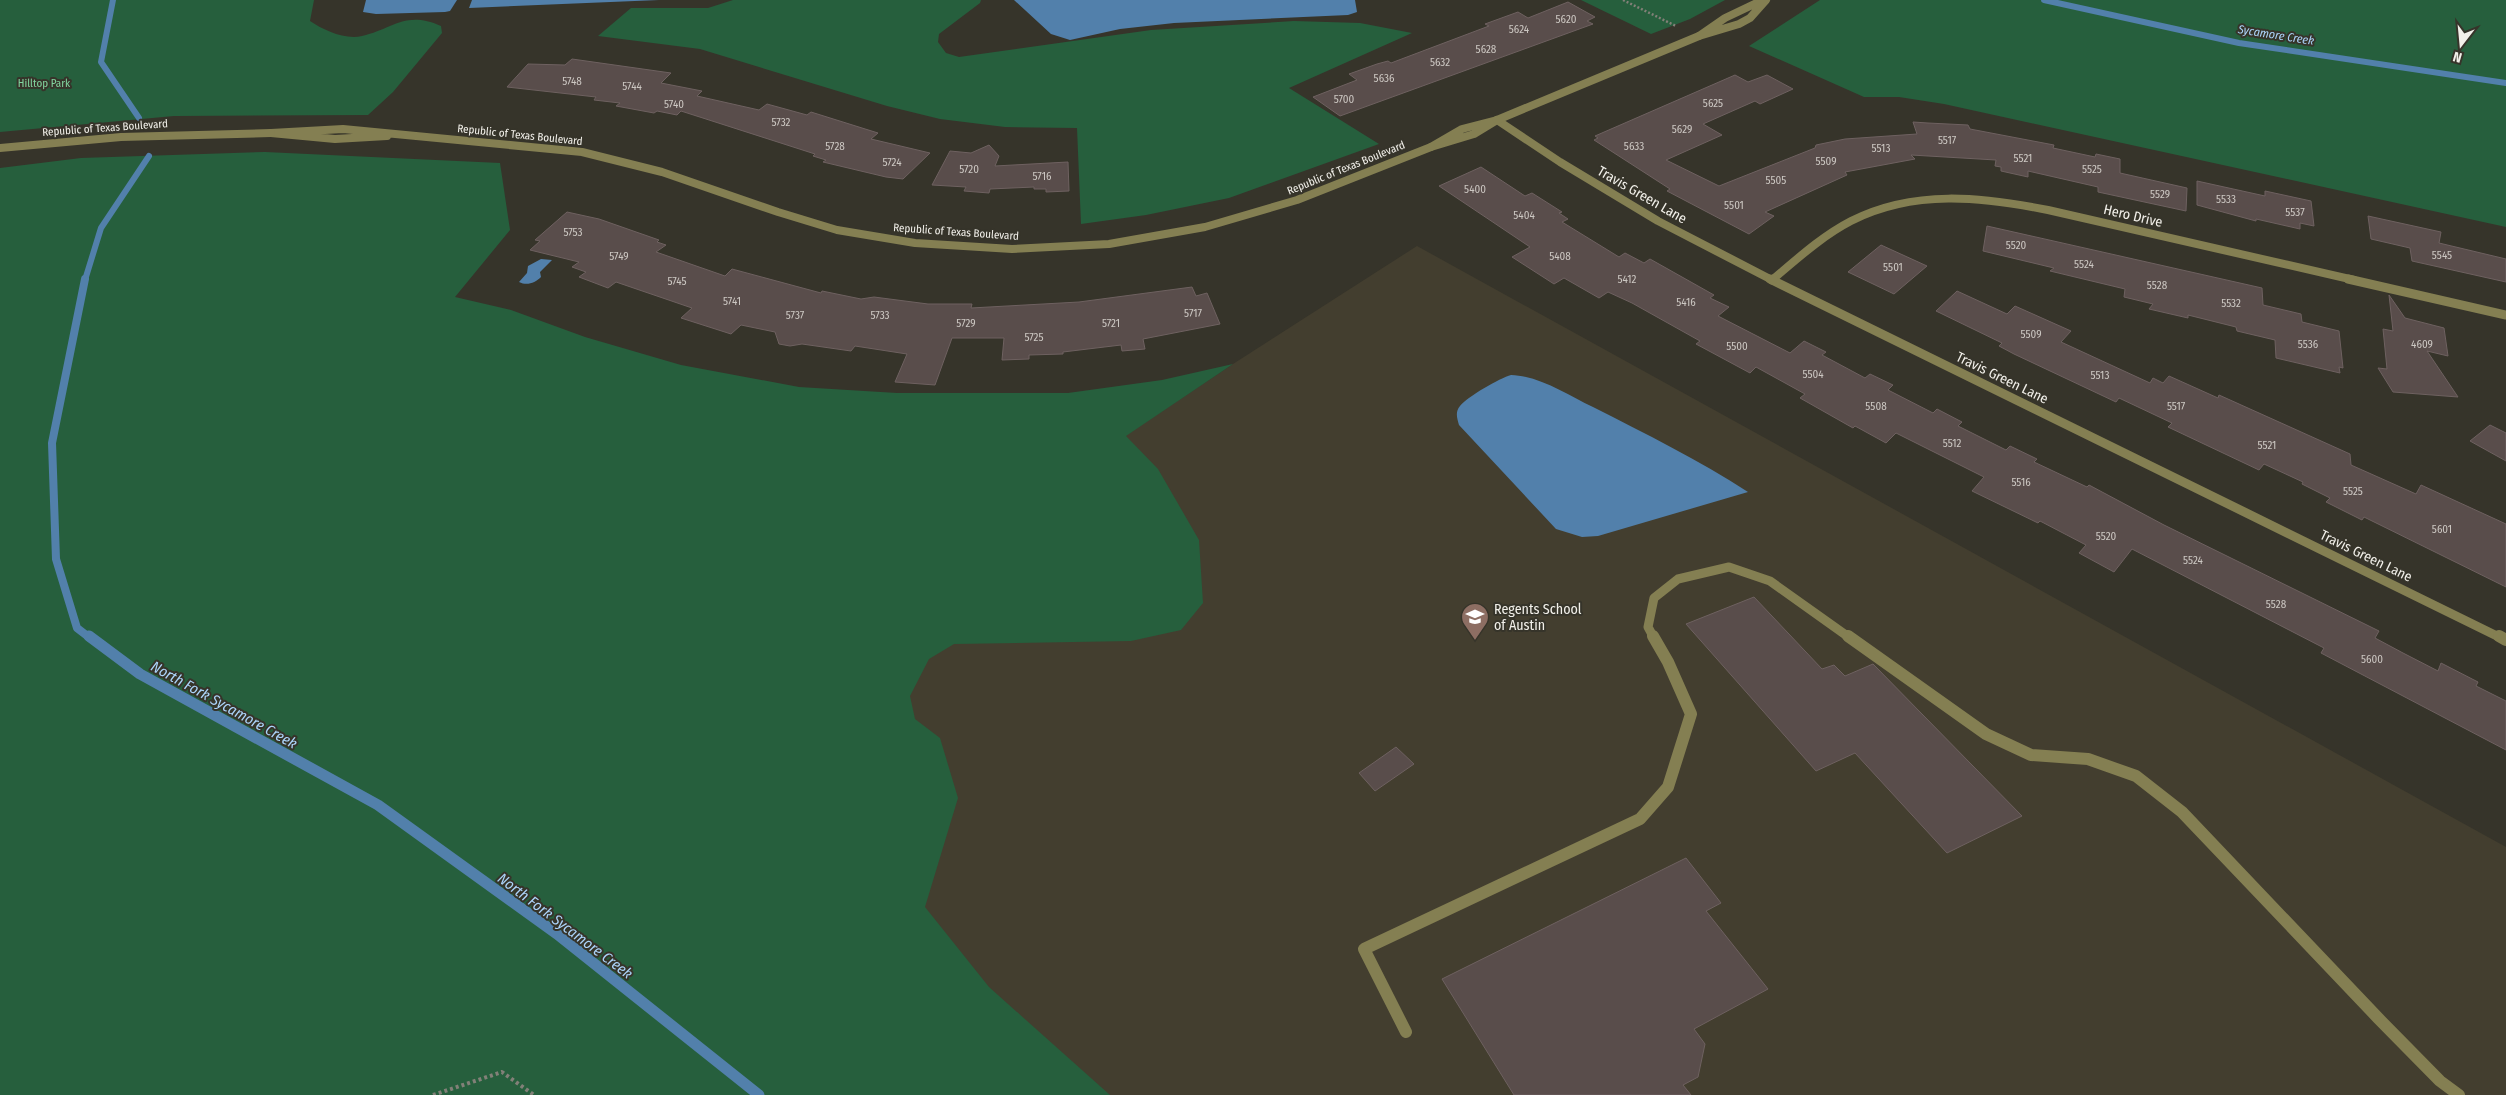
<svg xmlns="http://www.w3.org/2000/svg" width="2506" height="1095" font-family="'Fira Sans Condensed',sans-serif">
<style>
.built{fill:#433e2f}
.green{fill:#265f3d}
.water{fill:#5280ab}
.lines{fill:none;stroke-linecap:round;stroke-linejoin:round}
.stream-far2{stroke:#5280ab;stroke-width:6}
.stream-far1{stroke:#5280ab;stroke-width:8}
.stream{stroke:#5280ab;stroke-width:11}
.building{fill:#594d4b;stroke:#6e6160}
.path-far1{stroke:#828078;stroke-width:2.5;stroke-dasharray:2 2;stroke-linecap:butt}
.path{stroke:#828078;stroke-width:4;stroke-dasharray:3 3;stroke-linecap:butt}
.service-far1{stroke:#847f52;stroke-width:9}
.service{stroke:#847f52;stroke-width:12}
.minor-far2{stroke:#847f52;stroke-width:8}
.minor-far1{stroke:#847f52;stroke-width:9}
.minor{stroke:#847f52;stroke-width:12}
.tertiary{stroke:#847f52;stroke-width:8}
.labels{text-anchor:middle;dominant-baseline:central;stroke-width:4;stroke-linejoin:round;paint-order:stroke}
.number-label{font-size:11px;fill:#ccc7c2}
.far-park-label{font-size:11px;fill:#81d49e;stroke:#36342a}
.far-street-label{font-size:11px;fill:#f2f0ea;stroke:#36342a}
.far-water-label{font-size:12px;font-style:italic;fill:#acd4fa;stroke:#36342a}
.street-label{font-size:14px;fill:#f2f0ea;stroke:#36342a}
.poi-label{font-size:14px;fill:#f2f0ea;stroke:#36342a;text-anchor:start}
.water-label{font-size:15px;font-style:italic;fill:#acd4fa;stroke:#36342a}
</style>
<rect width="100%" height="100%" fill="#36342a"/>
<path class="built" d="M 1417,246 L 2506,847 L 2506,1095 L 466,1095 L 353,950 L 1233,364 Z"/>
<g class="green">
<path d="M 0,0 L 314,0 L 310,21 C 323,30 345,40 362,36 C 393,29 405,10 441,26 L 442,33 L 393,92 L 368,115 L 174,116 L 0,132 Z"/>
<path d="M 733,0 L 981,0 L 980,3 L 939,34 L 938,42 L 946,53 L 959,57 L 1151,30 L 1294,21 L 1360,23 L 1412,33 L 1289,88 L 1379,144 L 1229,198 L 1146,215 L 1081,224 L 1077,128 L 1005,127 L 940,119 L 887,106 L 700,49 L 598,36 L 631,8 L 708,8 Z"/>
<path d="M 1581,0 L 1725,0 L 1690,19 L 1651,34 Z"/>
<path d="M 1820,0 L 2506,0 L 2506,227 L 1944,104 L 1899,97 L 1864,97 L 1749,46 Z"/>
<path d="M 265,152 L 500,163 L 510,230 L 455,297 L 511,310 L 585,337 L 681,365 L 799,387 L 897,393 L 1068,393 L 1162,380 L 1233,364 L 1126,436 L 1158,469 L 1199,540 L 1203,603 L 1181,630 L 1131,641 L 954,644 L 929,659 L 910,696 L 915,719 L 940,738 L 958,798 L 925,907 L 989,987 L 1110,1095 L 0,1095 L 0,168 L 81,158 Z"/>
</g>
<g class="water">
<path d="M 366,0 L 457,0 L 450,11 L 445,12 L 376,14 L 363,12 Z"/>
<path d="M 472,0 L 659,0 L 469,8 Z"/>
<path d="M 1014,0 L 1355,0 L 1357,12 L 1348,15 L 1174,23 L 1120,29 L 1070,40 L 1051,34 Z"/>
<path d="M 541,259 L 552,260 L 540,272 L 541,277 C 535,283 527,286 519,282 L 527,273 L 528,266 Z"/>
<path d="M 1511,375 C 1540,376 1567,395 1593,407 C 1646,434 1699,460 1748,492 L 1598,536 L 1582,537 L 1556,529 L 1459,425 C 1457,418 1455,412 1460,406 C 1467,397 1500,378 1511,375 Z"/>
</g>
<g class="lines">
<g class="stream-far2">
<path d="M 113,0 L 101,62 L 139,118"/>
<path d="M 2044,0 L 2239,43 L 2506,83"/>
<path d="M 85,280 L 101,228 L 149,156"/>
</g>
<path class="stream-far1" d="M 85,279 L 52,443 L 56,559 L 77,628 L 90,638"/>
<path class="stream" d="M 89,636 L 140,674 L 378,805 L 557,934 L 759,1095"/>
</g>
<g class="building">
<path d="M 1568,2 L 1595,17 L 1587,21 L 1593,24 L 1340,116 L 1313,97 L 1357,80 L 1349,74 L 1377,64 L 1388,61 L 1391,63 L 1489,26 L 1485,24 L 1518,12 L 1528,18 Z"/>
<path d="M 572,59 L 671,73 L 661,83 L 702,91 L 697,96 L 759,110 L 767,104 L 807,115 L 811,112 L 878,133 L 871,139 L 930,153 L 903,179 L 886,177 L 823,162 L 826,160 L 813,156 L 815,154 L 681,111 L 677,115 L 657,111 L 654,113 L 616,106 L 620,103 L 594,100 L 596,97 L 507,87 L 528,64 L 565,65 Z"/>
<path d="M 1735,75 L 1748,82 L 1767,75 L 1793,89 L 1760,104 L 1755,101 L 1703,124 L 1722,135 L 1666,160 L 1719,186 L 1815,148 L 1816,145 L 1845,139 L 1917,134 L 1913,122 L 1928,123 L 1968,125 L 1970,129 L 2054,145 L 2053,148 L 2095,157 L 2096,154 L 2120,159 L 2120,173 L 2187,188 L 2186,211 L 2098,192 L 2098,187 L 2028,171 L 2028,177 L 2001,171 L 2001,167 L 1995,166 L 1996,160 L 1911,155 L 1915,159 L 1845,172 L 1847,175 L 1765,212 L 1774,216 L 1749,234 L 1667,191 L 1670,189 L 1594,140 L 1598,138 L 1595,136 Z"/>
<path d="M 989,145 L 999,156 L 995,166 L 1068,162 L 1069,191 L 1046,192 L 1046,189 L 1034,189 L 1034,187 L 990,189 L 989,193 L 964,191 L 966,187 L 932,185 L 950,151 L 971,153 Z"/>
<path d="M 1481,167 L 1525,196 L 1532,193 L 1562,212 L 1559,213 L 1568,219 L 1562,222 L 1619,257 L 1625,253 L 1644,263 L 1650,259 L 1714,295 L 1710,298 L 1729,307 L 1718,316 L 1790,353 L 1804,341 L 1826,352 L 1822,355 L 1865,378 L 1870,374 L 1893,385 L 1888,390 L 1933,413 L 1937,409 L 1962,422 L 1958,426 L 2006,450 L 2010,446 L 2037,459 L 2034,462 L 2087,487 L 2089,485 L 2164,525 L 2379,631 L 2375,638 L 2403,653 L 2438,671 L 2441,663 L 2478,682 L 2476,686 L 2506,701 L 2506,750 L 2321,653 L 2324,648 L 2132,549 L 2114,572 L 2079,553 L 2086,545 L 2040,521 L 2038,523 L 1972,491 L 1984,477 L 1896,433 L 1886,443 L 1855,426 L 1853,428 L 1800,398 L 1805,394 L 1756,367 L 1750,373 L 1696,344 L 1700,341 L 1632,303 L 1608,292 L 1599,298 L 1564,278 L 1554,284 L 1512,257 L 1530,247 L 1439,186 Z"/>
<path d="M 2197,181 L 2265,196 L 2265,191 L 2311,201 L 2314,226 L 2300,223 L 2300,229 L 2256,219 L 2256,221 L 2197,205 Z"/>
<path d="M 567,212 L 599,219 L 659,240 L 657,242 L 666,245 L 656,252 L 725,276 L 732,269 L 821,293 L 822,291 L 861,299 L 874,297 L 928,304 L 972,304 L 971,308 L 1079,302 L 1192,287 L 1196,296 L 1207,293 L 1220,324 L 1143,339 L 1145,349 L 1122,351 L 1121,345 L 1063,352 L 1063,354 L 1029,355 L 1029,359 L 1002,360 L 1004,338 L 952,338 L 935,385 L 895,382 L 907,354 L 855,346 L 851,351 L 802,344 L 790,346 L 779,344 L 775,332 L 741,325 L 731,334 L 681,318 L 692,308 L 616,282 L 608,288 L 579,277 L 586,272 L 572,267 L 579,262 L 530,250 L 540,241 L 535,240 Z"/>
<path d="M 2368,216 L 2441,232 L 2439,243 L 2506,259 L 2506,282 L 2412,261 L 2410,248 L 2371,239 Z"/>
<path d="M 1987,226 L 2262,288 L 2263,305 L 2301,314 L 2302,322 L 2339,331 L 2343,368 L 2339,367 L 2340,373 L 2276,358 L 2275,340 L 2237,331 L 2236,327 L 2188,315 L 2188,318 L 2149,309 L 2153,304 L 2124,297 L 2125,289 L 2050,271 L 2054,268 L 1983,251 Z"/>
<path d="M 1881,245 L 1927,266 L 1894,294 L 1848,272 Z"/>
<path d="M 1957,291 L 2007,314 L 2015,306 L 2071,331 L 2061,342 L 2150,383 L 2153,378 L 2163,383 L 2169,376 L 2218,398 L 2219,395 L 2350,454 L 2351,465 L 2416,494 L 2421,485 L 2506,524 L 2506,587 L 2364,517 L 2362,520 L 2326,502 L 2330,498 L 2302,484 L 2303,482 L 2264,464 L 2259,470 L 2168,427 L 2172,423 L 2119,398 L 2116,402 L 2014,354 L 1999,346 L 2002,343 L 1936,311 Z"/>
<path d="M 2389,295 L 2405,318 L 2444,328 L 2448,356 L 2427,351 L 2458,397 L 2393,392 L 2378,368 L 2387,369 L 2383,329 L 2393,331 Z"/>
<path d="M 2490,425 L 2506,433 L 2506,461 L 2470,441 Z"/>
<path d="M 1754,597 L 1822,669 L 1834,665 L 1845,676 L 1873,664 L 2022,816 L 1947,853 L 1855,753 L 1816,771 L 1686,624 Z"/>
<path d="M 1396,747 L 1414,764 L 1375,791 L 1359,773 Z"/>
<path d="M 1686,858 L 1721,903 L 1706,911 L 1768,989 L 1694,1029 L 1705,1044 L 1698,1077 L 1683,1085 L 1691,1095 L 1514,1095 L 1442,979 Z"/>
</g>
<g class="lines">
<path class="path-far1" d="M 1623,0 L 1676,26"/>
<path class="path" d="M 433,1095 L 502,1072 L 534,1095"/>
<path class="service-far1" d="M 1654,638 L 1648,627 L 1654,598 L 1678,579 L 1729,567 L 1770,581 L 1850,638"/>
<g class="service">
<path d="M 1848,636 L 1986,734 L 2031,755 L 2088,759 L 2136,776 L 2182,812 L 2378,1018 L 2440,1081 L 2459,1095"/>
<path d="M 1406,1032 L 1364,949 L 1640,819 L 1668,787 L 1691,714 L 1668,662 L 1653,636"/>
</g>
<g class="minor-far2">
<path d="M 1497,120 L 1560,162 L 1658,221 L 1772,280"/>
<path d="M 1772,280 C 1797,259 1822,236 1851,221 C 1914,189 1982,197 2048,210 L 2354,280"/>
</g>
<g class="minor-far1">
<path d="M 1770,279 L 2501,638"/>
<path d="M 2348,279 L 2506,315"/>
<path d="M 1772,280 L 1773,279"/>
</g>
<path class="minor" d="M 2499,636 L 2506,640"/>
<g class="tertiary">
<path d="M 1763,0 L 1725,18 L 1699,36 L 1739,24 L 1750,18 L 1766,0"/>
<path d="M 1497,120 L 1474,134 L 1431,147 L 1462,129 Z"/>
<path d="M 1497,120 L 1699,36"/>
<path d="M 387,136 L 335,139 L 271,133 L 343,129 L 582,152 L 662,172 L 778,212 L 837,230 L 915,243 L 1012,249 L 1109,244 L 1205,227 L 1297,200 L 1431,147"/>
<path d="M 0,148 L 121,137 L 271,133"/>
</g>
</g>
<defs>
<symbol id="school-pin" viewBox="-11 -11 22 30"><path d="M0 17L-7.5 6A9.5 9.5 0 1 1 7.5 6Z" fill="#8d6e63" stroke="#36342a"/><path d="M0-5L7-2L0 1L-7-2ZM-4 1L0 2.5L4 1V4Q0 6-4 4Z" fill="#fff"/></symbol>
</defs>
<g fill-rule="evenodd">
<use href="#school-pin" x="1459" y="601" width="32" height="43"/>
</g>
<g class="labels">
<g class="number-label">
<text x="1566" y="19">5620</text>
<text x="1519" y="29">5624</text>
<text x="1486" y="49">5628</text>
<text x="1440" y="62">5632</text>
<text x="1384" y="78">5636</text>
<text x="572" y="81">5748</text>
<text x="632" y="86">5744</text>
<text x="1344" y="99">5700</text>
<text x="1713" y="103">5625</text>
<text x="674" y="104">5740</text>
<text x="781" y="122">5732</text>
<text x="1682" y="129">5629</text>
<text x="1947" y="140">5517</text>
<text x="835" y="146">5728</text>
<text x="1634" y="146">5633</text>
<text x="1881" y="148">5513</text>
<text x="2023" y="158">5521</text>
<text x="1826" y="161">5509</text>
<text x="892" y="162">5724</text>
<text x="969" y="169">5720</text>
<text x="2092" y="169">5525</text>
<text x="1042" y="176">5716</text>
<text x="1776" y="180">5505</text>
<text x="1475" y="189">5400</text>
<text x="2160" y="194">5529</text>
<text x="2226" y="199">5533</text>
<text x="1734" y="205">5501</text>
<text x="2295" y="212">5537</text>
<text x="1524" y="215">5404</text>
<text x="573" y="232">5753</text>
<text x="2016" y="245">5520</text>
<text x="2442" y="255">5545</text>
<text x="619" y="256">5749</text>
<text x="1560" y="256">5408</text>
<text x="2084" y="264">5524</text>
<text x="1893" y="267">5501</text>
<text x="1627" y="279">5412</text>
<text x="677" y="281">5745</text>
<text x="2157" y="285">5528</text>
<text x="732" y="301">5741</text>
<text x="1686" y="302">5416</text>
<text x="2231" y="303">5532</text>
<text x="1193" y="313">5717</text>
<text x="795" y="315">5737</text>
<text x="880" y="315">5733</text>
<text x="966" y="323">5729</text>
<text x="1111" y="323">5721</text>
<text x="2031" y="334">5509</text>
<text x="1034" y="337">5725</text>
<text x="2308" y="344">5536</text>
<text x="2422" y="344">4609</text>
<text x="1737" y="346">5500</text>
<text x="1813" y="374">5504</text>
<text x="2100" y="375">5513</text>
<text x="1876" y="406">5508</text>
<text x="2176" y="406">5517</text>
<text x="1952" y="443">5512</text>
<text x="2267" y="445">5521</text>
<text x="2021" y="482">5516</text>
<text x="2353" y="491">5525</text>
<text x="2442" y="529">5601</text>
<text x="2106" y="536">5520</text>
<text x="2193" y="560">5524</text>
<text x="2276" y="604">5528</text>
<text x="2372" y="659">5600</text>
</g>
<g class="far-park-label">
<text x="44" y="83">Hilltop Park</text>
</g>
<g class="far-street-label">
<text transform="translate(105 128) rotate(-4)">Republic of Texas Boulevard</text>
<text transform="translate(520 135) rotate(6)">Republic of Texas Boulevard</text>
<text transform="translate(1346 168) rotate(-22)">Republic of Texas Boulevard</text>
<text transform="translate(956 232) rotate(4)">Republic of Texas Boulevard</text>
</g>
<g class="far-water-label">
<text transform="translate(2276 35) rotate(9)">Sycamore Creek</text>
</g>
<g class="street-label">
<text transform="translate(1642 195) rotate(30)">Travis Green Lane</text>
<text transform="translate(2133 216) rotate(13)">Hero Drive</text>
<text transform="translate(2002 378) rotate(26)">Travis Green Lane</text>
<text transform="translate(2366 556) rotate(26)">Travis Green Lane</text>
</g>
<g class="poi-label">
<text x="1494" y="609">Regents School<tspan x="1494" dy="16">of Austin</tspan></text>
</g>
<g class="water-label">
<text transform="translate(224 705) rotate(29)">North Fork Sycamore Creek</text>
<text transform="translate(565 926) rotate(37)">North Fork Sycamore Creek</text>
</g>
</g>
<g transform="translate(2461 45) rotate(196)" stroke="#36342a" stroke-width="4" paint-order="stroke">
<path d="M0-4L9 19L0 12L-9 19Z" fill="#f2f0ea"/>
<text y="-8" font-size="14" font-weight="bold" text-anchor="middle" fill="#f2f0ea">N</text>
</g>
</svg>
